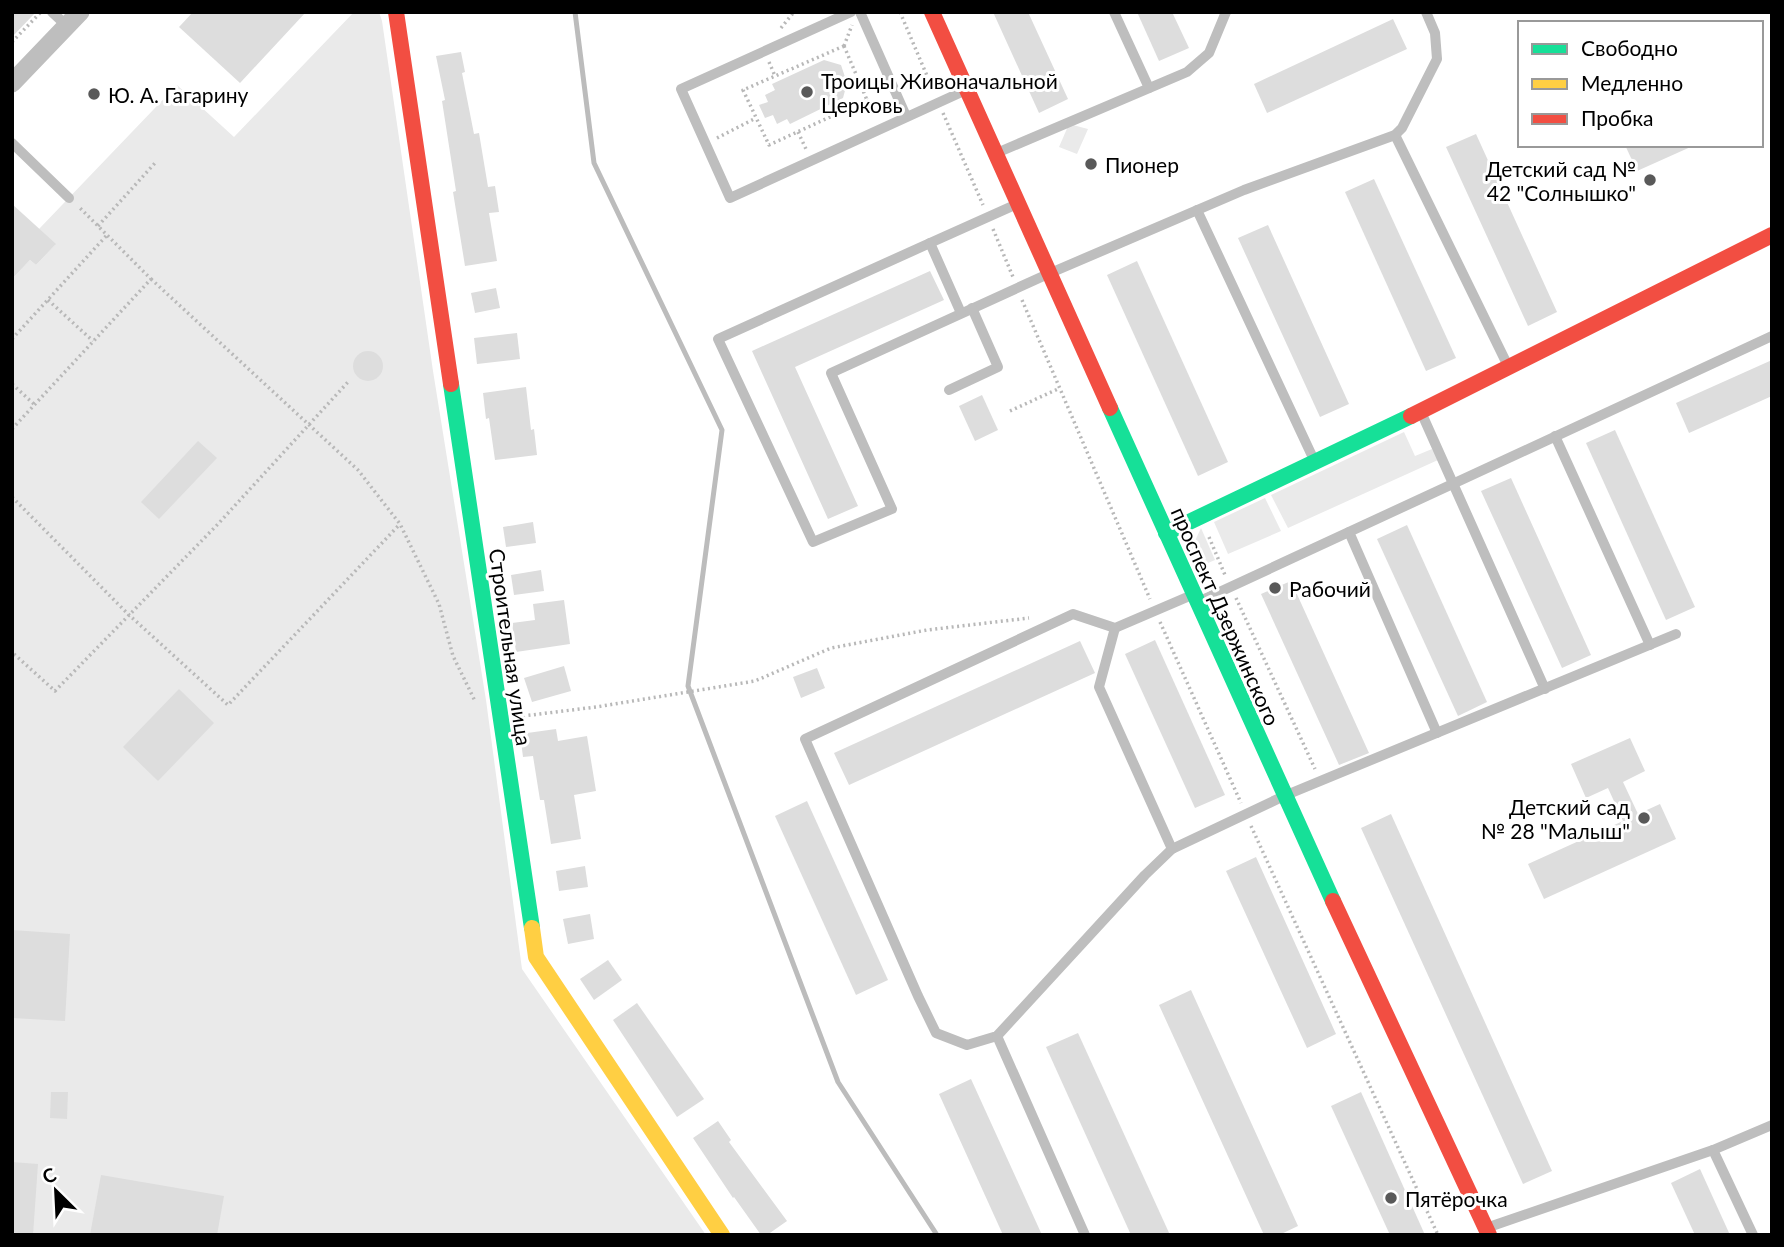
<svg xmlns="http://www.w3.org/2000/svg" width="1784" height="1247" font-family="Lato,sans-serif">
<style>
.green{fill:#eaeaea}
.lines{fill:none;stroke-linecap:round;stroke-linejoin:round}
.stream{stroke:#bcbcbc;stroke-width:5}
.building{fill:#ddd}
.path{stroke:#b8b8b8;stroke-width:3.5;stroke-dasharray:2 3.5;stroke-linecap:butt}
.lane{stroke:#bebebe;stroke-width:10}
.street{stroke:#bebebe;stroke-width:19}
.fast{stroke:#16e098;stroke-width:16}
.slow{stroke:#ffcf43;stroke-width:16}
.jam{stroke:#f24e42;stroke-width:16}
.poi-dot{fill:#595959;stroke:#fff;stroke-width:2.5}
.labels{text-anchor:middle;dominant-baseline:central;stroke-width:6;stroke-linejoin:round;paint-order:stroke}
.poi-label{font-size:21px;fill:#000;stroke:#fff;text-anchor:start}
.street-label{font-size:21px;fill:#000;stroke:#fff}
</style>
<rect width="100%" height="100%" fill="#fff"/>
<g class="green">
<path d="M 354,12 L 379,12 L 382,21 L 433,371 L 486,700 L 522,969 L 706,1235 L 12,1235 L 12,279 L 30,260 L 36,265 L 55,245 L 39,229 L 177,85 L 234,137 Z"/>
<path d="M 1069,124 L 1088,129 L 1077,154 L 1059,147 Z"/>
<path d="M 1404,432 L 1415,456 L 1432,449 L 1438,460 L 1288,528 L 1271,495 Z"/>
<path d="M 1265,498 L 1281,531 L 1228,554 L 1214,522 Z"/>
<path d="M 1201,528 L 1215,560 L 1194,569 L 1188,556 Z"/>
</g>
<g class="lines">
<path class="stream" d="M 575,12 L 594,163 L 722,430 L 688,686 L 838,1082 L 937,1235"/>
</g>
<g class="building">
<path d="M 12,12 L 36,12 L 12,37 Z"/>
<path d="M 193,12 L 306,12 L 240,83 L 179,27 Z"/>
<path d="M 993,12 L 1028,12 L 1068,99 L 1039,113 Z"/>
<path d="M 1137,12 L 1172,12 L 1189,48 L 1159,61 Z"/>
<path d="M 1393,19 L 1407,49 L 1267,113 L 1254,84 Z"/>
<path d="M 461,52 L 465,72 L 462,73 L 474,134 L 479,133 L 488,187 L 495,186 L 499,212 L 489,213 L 497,261 L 465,266 L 453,192 L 456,191 L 442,101 L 445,100 L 436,56 Z"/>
<path d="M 824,60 L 841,65 L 847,83 L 843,98 L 790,124 L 787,119 L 777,124 L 773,115 L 765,118 L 759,105 L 768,102 L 765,95 L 775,90 L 772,84 Z"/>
<path d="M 1476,134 L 1557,312 L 1528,326 L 1446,147 Z"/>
<path d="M 1625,145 L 1695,145 L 1637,171 Z"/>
<path d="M 1374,179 L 1456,358 L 1426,371 L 1345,192 Z"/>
<path d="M 12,204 L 56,244 L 36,265 L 30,260 L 12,279 Z"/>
<path d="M 1268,225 L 1349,404 L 1320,417 L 1238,238 Z"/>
<path d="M 1137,261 L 1228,462 L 1198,476 L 1107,275 Z"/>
<path d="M 930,271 L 944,300 L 795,367 L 858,506 L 828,519 L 752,351 Z"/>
<path d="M 496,288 L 500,308 L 475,313 L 471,293 Z"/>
<path d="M 517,333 L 520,359 L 477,364 L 474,338 Z"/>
<circle cx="368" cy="366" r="15"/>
<path d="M 1772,360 L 1772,396 L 1689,433 L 1676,403 Z"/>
<path d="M 526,387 L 531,430 L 534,429 L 537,455 L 495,460 L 489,418 L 486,419 L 483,393 Z"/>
<path d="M 982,395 L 998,430 L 975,441 L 959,406 Z"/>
<path d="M 1615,430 L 1695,607 L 1666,620 L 1586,443 Z"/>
<path d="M 198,441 L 217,458 L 159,519 L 141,502 Z"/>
<path d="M 1511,478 L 1591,655 L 1562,668 L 1481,491 Z"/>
<path d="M 533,522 L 536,543 L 506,547 L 503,527 Z"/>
<path d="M 1407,525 L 1487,702 L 1458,716 L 1377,539 Z"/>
<path d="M 541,570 L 544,591 L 514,595 L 511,575 Z"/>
<path d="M 1291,581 L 1369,753 L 1339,765 L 1261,594 Z"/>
<path d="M 564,600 L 570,644 L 516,652 L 512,623 L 535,620 L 533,604 Z"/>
<path d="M 1155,640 L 1225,795 L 1195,808 L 1125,654 Z"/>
<path d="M 1080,641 L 1095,673 L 849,785 L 834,753 Z"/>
<path d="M 564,666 L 571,691 L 532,702 L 524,678 Z"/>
<path d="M 817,668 L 825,688 L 801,698 L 793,677 Z"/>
<path d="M 179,689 L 214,723 L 158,781 L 123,747 Z"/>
<path d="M 556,729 L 558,741 L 587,736 L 596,791 L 574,795 L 581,839 L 551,844 L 544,800 L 540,800 L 533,756 L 523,757 L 520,734 Z"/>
<path d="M 1630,738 L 1645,771 L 1623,782 L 1638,814 L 1660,804 L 1676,839 L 1544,899 L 1528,864 L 1623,821 L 1608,788 L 1586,798 L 1571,764 Z"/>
<path d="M 807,801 L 888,980 L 856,995 L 775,816 Z"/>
<path d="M 1391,814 L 1552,1171 L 1523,1184 L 1361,828 Z"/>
<path d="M 1256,857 L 1336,1034 L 1307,1048 L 1226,871 Z"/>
<path d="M 585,866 L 588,887 L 559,891 L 556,871 Z"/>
<path d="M 590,914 L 594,939 L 568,944 L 563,919 Z"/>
<path d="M 12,930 L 70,934 L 65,1021 L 12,1018 Z"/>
<path d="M 608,960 L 622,980 L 594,1000 L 580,979 Z"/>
<path d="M 1191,990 L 1298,1226 L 1279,1235 L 1264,1235 L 1159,1005 Z"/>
<path d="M 637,1003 L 704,1099 L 677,1117 L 613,1020 Z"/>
<path d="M 1078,1033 L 1170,1235 L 1131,1235 L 1046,1047 Z"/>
<path d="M 971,1079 L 1042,1235 L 1003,1235 L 939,1094 Z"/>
<path d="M 51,1092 L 68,1092 L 67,1119 L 50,1118 Z"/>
<path d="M 1361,1092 L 1425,1235 L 1390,1235 L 1331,1106 Z"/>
<path d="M 718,1121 L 731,1140 L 729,1142 L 787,1221 L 767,1235 L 761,1235 L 734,1197 L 733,1198 L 693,1138 Z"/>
<path d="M 12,1162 L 38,1164 L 33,1235 L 12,1235 Z"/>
<path d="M 1700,1169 L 1730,1235 L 1695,1235 L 1671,1183 Z"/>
<path d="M 101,1175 L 224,1196 L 217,1235 L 90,1235 Z"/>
</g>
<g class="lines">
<g class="path">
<path d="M 900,12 L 933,90"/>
<path d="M 781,28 L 794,12"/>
<path d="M 12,42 L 40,13"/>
<path d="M 844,46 L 867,100 L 769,145 L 743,90 Z"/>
<path d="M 844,46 L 852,25"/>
<path d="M 769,62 L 775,76"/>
<path d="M 867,100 L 888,109"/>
<path d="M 943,113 L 983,205"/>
<path d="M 798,132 L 806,149"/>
<path d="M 717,138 L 756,118"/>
<path d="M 98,226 L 155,163"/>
<path d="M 993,229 L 1013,277"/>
<path d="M 151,279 L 358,470 L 400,524 L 439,604 L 453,656 L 475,701"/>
<path d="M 48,300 L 93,341"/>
<path d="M 1022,300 L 1150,599"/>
<path d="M 12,339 L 107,235"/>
<path d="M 12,384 L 35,405"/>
<path d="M 1010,411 L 1060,388"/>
<path d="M 12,429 L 151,279 L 79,207"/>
<path d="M 12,497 L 128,614 L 228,705 L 400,524"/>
<path d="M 1209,537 L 1225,575"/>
<path d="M 1236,598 L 1315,769"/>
<path d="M 1160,622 L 1241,803"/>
<path d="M 14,654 L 55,691 L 218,524 L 348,382"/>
<path d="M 523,716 L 596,707 L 755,681 L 831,648 L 927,630 L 1029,618"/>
<path d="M 1251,826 L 1438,1235"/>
</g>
<g class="lane">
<path d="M 52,12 L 67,26"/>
<path d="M 851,12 L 681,89 L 730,198 L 966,90"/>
<path d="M 860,12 L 906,116"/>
<path d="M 1114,12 L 1149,88"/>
<path d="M 1395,135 L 1507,364"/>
<path d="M 12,143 L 69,198"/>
<path d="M 999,152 L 1187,72 L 1209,53 L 1226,12"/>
<path d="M 1197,210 L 1314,460"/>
<path d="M 930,243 L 718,339 L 813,542 L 892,509 L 831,373 L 1048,274 L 1244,190 L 1395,135 L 1402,128 L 1437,59 L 1435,33 L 1426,12"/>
<path d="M 961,313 L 930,243 L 1017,204"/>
<path d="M 949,390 L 998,367 L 972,308"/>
<path d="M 1421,412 L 1545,689"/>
<path d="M 1555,436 L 1650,645"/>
<path d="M 1349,532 L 1437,733"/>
<path d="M 1192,595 L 1115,628 L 1073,614 L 805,739 L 918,996 L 936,1033 L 967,1045 L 997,1036 L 1145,875 L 1172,849 L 1284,796 L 1676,634"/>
<path d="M 1200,601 L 1772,336"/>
<path d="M 1115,628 L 1099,687 L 1172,849"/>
<path d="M 997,1036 L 1085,1235"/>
<path d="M 1713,1150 L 1753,1235"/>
<path d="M 1489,1227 L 1713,1150 L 1772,1125"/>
</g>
<path class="street" d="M 12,83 L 80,12"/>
<g class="fast">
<path d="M 451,384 L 532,928"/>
<path d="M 1110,408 L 1333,901"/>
<path d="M 1166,533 L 1411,416"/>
</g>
<path class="slow" d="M 532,928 L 536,957 L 722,1235"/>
<g class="jam">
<path d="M 396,12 L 451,384"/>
<path d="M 932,12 L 1110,408"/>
<path d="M 1411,416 L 1772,235"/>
<path d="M 1333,901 L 1489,1235"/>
</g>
</g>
<g class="poi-dot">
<circle cx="807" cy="92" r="7"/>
<circle cx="94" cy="94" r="7"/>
<circle cx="1091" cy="164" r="7"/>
<circle cx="1650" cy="180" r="7"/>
<circle cx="1275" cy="588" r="7"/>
<circle cx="1644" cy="818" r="7"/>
<circle cx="1391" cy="1198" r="7"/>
</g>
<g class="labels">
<g class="poi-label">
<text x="821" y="80">Троицы Живоначальной<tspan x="821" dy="24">Церковь</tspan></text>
<text x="108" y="94">Ю. А. Гагарину</text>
<text x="1105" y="164">Пионер</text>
<text x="1636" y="168" text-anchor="end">Детский сад №<tspan x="1636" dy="24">42 "Солнышко"</tspan></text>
<text x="1289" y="588">Рабочий</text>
<text x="1630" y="806" text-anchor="end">Детский сад<tspan x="1630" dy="24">№ 28 "Малыш"</tspan></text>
<text x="1405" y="1198">Пятёрочка</text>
</g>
<g class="street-label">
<text transform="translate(1226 616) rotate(66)">проспект Дзержинского</text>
<text transform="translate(511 647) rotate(82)">Строительная улица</text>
</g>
</g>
<rect width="1784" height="1247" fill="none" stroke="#000000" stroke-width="28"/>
<rect x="1518" y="21" width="245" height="126" fill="#ffffff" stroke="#999999" stroke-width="2"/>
<rect x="1532" y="44" width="35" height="10" fill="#16e098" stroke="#999999" stroke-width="2"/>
<text x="1581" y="56" font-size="21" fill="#000000">Свободно</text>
<rect x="1532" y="79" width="35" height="10" fill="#ffcf43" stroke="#999999" stroke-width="2"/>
<text x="1581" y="91" font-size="21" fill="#000000">Медленно</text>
<rect x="1532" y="114" width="35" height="10" fill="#f24e42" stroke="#999999" stroke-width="2"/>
<text x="1581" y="126" font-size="21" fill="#000000">Пробка</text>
<g transform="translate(56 1191) rotate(336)" stroke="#ffffff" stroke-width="5" paint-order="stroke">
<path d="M0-5L12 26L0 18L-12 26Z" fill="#000000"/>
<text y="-10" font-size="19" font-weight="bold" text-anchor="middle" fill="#000000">С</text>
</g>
</svg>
